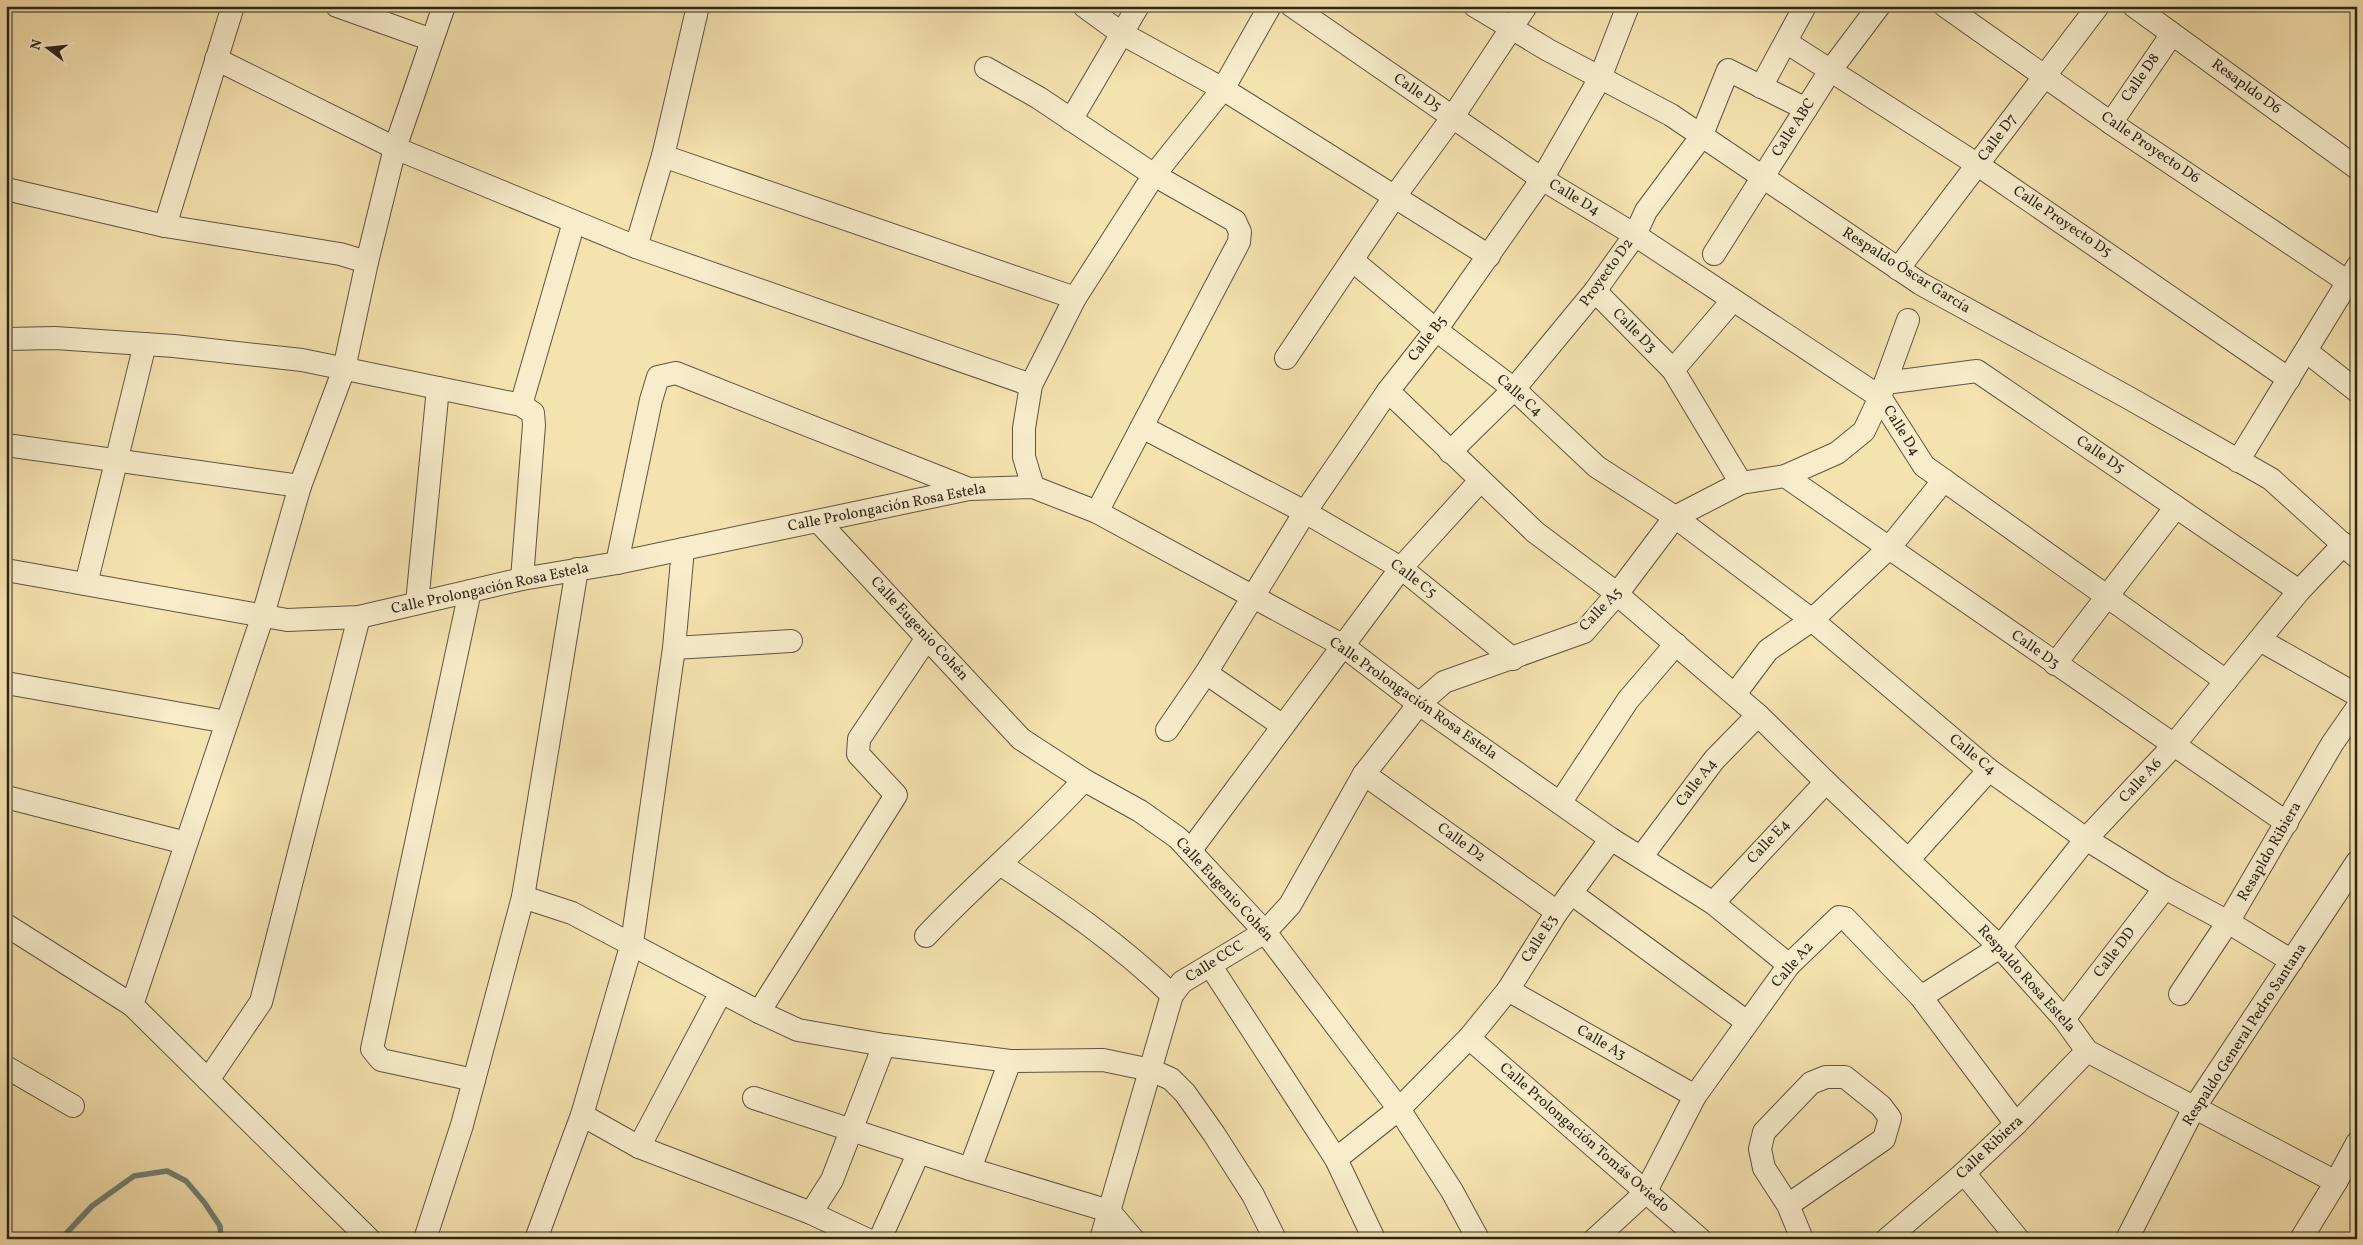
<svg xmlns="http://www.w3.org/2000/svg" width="2363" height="1245" font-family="Vollkorn,serif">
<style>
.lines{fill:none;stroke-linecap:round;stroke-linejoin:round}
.stream{stroke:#718075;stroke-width:5.5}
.minor-casing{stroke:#60543f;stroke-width:24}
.minor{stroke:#f8eccb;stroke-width:22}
.labels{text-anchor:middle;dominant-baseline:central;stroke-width:5;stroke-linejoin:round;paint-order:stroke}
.street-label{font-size:15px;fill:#2f241a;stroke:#f8eccb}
</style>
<rect width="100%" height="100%" fill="#f4e2af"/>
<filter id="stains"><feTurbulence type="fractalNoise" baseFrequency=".004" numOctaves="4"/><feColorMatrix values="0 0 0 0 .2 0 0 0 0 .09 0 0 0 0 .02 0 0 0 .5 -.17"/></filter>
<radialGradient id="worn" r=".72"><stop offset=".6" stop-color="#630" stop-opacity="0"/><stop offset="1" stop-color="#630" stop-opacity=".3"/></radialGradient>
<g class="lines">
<path class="stream" d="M 61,1239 L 92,1206 L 134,1176 L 167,1171 L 186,1181 L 204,1202 L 220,1226 L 221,1239"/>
<defs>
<g id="minor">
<path d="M 337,6 L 432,40"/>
<path d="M 1084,6 L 1121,33 L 1223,89 L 1489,256"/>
<path d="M 1292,6 L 1542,179 L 1635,235 L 1880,397 L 1924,466 L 2226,681"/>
<path d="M 1475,6 L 1548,50 L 1671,115 L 1921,284 L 2129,398 L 2271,479 L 2357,557"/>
<path d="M 1945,6 L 2111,123 L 2357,288"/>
<path d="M 2134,6 L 2357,168"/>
<path d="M 1786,42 L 1978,165 L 2289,379"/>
<path d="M 216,59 L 395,148 L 636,247 L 1031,385"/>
<path d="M 986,68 L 1039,98 L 1154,175 L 1235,221 L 1240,232 L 1239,242 L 1097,512"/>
<path d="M 1761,87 L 1805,6"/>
<path d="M 1071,120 L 1138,6"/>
<path d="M 2111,123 L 2172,34"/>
<path d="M 663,156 L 1075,298"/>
<path d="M 6,189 L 165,226 L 340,254 L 367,262 L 344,369 L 300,486 L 6,445"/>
<path d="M 165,226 L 233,6"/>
<path d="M 636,247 L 663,156 L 698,6"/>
<path d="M 1714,254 L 1830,71 L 1879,6"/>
<path d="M 1352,260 L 1436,330 L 1514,389 L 1597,467 L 1675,517 L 1812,620 L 1989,770 L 2086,839 L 2165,888 L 2228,922 L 2292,961"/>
<path d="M 367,262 L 395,148 L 444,6"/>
<path d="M 1898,269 L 2098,6"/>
<path d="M 1595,291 L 1673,370 L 1741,483"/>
<path d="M 6,339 L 55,338 L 174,346 L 302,360 L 521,405 L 533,413 L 534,425 L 522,579"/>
<path d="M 2306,351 L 2357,391"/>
<path d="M 1286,358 L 1395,196 L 1452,118 L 1526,6"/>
<path d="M 1673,370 L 1733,300"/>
<path d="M 1885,383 L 1977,371 L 2299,591"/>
<path d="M 1388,391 L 1535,532 L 1611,589 L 1758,715 L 1826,782 L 2000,947 L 2064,1019 L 2087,1051 L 2336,1182"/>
<path d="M 521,405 L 574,222"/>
<path d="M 1142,427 L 1305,512 L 1401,568 L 1513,659"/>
<path d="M 1450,452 L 1514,389 L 1595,291 L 1635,235 L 1646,211 L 1701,137 L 1728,70 L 1806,109"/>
<path d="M 2238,461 L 2357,267"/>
<path d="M 1785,476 L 2287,823"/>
<path d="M 1033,487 L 1024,457 L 1024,428 L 1031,385 L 1075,298 L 1154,175 L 1223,89 L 1270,6"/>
<path d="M 818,521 L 1021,739 L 1084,780 L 1140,811 L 1178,838 L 1265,932 L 1399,1109 L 1452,1191 L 1478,1239"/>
<path d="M 617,563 L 651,400 L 658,377 L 676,373 L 969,489"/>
<path d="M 6,570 L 287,620 L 359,617 L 522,579 L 617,563 L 969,489 L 1033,487 L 1097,512 L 1342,645 L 1419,704 L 1611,839 L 1713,903 L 1789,965"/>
<path d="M 86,584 L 145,344"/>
<path d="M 470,591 L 372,1049 L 381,1060 L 474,1080"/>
<path d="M 417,603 L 438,388"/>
<path d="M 2260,640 L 2357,695"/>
<path d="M 674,648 L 791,641"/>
<path d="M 2055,664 L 2176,507"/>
<path d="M 1206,673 L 1283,726"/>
<path d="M 6,683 L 227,722"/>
<path d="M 1735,694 L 1768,650 L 1812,620 L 1889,548 L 1944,480"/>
<path d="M 1167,730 L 1206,673 L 1305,512 L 1388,391 L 1436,330 L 1542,179 L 1600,78 L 1628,6"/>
<path d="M 1364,774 L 1557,912"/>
<path d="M 6,797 L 186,843"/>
<path d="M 1560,803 L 1628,700 L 1676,644"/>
<path d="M 1190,851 L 1401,568 L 1480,481"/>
<path d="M 1642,856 L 1714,760 L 1758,715"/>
<path d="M 1909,859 L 1989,770"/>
<path d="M 1000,864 C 1061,904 1120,944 1172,995"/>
<path d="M 1571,893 L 1747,1022"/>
<path d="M 523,897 L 572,913 L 759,1012 L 798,1030 L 884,1045 L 1010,1061 L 1103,1060 L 1151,1070 L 1171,1079 L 1185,1093 L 1214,1134 L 1253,1195 L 1275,1239"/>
<path d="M 1713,903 L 1826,782"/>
<path d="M 6,925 L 132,1005 L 369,1239"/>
<path d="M 926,936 C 977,882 1034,835 1084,780"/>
<path d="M 1210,965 L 1336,1159 L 1374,1239"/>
<path d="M 1508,990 L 1695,1096"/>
<path d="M 2180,994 L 2228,922 L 2332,744 L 2357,708"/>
<path d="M 1921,997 L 2000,947 L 2086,839 L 2173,746 L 2299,591 L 2344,544"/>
<path d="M 132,1005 L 263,615 L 300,486"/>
<path d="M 759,1012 L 896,795 L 858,754 L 859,739 L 927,638"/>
<path d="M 2064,1019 L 2165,888"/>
<path d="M 1469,1038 L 1700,1239"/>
<path d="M 6,1067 L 73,1106"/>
<path d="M 208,1080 L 261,1002 L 359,617"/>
<path d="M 754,1098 L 970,1169 L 1109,1211 L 1133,1239"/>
<path d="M 582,1115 L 639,1147 L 811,1213 L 866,1239"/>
<path d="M 639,1147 L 721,992"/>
<path d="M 1336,1159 L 1399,1109 L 1469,1038 L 1508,990 L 1557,912 L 1611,839"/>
<path d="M 970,1169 L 1010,1061"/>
<path d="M 1964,1173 L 2018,1239"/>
<path d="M 1788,1205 L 1884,1139 L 1890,1118 L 1881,1106 L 1845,1077 L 1826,1077 L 1811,1083 L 1764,1132 L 1760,1149 L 1764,1168 L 1788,1205 L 1802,1239"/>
<path d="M 811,1213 L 832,1180 L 884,1045"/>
<path d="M 425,1239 L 462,1125 L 523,897 L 577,569"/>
<path d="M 536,1239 L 582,1115 L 632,943 L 674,648 L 683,549"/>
<path d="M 880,1239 L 919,1152"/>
<path d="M 1101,1239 L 1172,995 L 1182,982 L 1265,932 L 1290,905 L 1364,774 L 1419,704 L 1444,682 L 1584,632 L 1617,594 L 1675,517 L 1741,483 L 1785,476 L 1837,453 L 1864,431 L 1880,397 L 1908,320"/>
<path d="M 1595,1239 L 1645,1193 L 1695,1096 L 1789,965 L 1839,917 L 1845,918 L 1921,997 L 2016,1124"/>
<path d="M 1887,1239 L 1964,1173 L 2016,1124 L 2087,1051"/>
<path d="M 2127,1239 L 2194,1108 L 2357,862"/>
<path d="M 2301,1239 L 2336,1182 L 2357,1143"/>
</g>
</defs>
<use href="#minor" class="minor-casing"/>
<use href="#minor" class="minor"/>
</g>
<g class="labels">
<g class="street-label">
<text transform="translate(2141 78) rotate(-55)">Calle D8</text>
<text transform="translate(2246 87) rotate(36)">Resapldo D6</text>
<text transform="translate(1417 93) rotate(35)">Calle D5</text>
<text transform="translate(1794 128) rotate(-57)">Calle ABC</text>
<text transform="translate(1998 138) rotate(-53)">Calle D7</text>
<text transform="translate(2150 148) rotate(34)">Calle Proyecto D6</text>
<text transform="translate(1574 198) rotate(31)">Calle D4</text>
<text transform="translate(2062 222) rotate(34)">Calle Proyecto D5</text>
<text transform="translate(1906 271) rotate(32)">Respaldo Óscar García</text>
<text transform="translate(1607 273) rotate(-54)">Proyecto D2</text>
<text transform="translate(1634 331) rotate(45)">Calle D3</text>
<text transform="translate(1428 339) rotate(-52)">Calle B5</text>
<text transform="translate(1519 396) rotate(41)">Calle C4</text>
<text transform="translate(1901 431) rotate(58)">Calle D4</text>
<text transform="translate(2100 455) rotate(34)">Calle D5</text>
<text transform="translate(887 508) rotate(-11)">Calle Prolongación Rosa Estela</text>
<text transform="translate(1413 579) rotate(37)">Calle C5</text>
<text transform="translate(490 589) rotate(-12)">Calle Prolongación Rosa Estela</text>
<text transform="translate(1601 610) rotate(-46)">Calle A5</text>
<text transform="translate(919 629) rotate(47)">Calle Eugenio Cohén</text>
<text transform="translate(2035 650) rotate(35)">Calle D3</text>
<text transform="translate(1413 699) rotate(35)">Calle Prolongación Rosa Estela</text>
<text transform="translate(1972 755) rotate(39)">Calle C4</text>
<text transform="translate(2141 781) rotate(-47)">Calle A6</text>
<text transform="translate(1697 783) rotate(-52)">Calle A4</text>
<text transform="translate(1769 842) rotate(-47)">Calle E4</text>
<text transform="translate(1461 843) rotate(36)">Calle D2</text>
<text transform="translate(2270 852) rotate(-60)">Resapldo Ribiera</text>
<text transform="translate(1224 890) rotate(47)">Calle Eugenio Cohén</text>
<text transform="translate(1540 939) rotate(-57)">Calle E3</text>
<text transform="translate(2115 953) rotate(-53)">Calle DD</text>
<text transform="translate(1215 962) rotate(-32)">Calle CCC</text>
<text transform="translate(1793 965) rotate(-49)">Calle A2</text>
<text transform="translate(2026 979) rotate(48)">Respaldo Rosa Estela</text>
<text transform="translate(2245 1035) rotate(-57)">Respaldo General Pedro Santana</text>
<text transform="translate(1601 1043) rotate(30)">Calle A3</text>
<text transform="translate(1584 1138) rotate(41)">Calle Prolongación Tomás Oviedo</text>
<text transform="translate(1990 1148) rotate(-43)">Calle Ribiera</text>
</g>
</g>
<rect width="2363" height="1245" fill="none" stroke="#f4e2af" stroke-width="25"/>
<rect x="8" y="8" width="2348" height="1230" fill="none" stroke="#2f241a" stroke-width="2.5"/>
<rect x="12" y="12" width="2338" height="1220" fill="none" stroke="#2f241a"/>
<g transform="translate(48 48) rotate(286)" stroke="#f8eccb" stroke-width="4" paint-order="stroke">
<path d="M0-4L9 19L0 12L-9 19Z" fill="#2f241a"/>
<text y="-8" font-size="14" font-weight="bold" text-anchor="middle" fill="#2f241a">N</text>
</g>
<rect width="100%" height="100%" filter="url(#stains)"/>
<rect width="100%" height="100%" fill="url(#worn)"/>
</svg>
